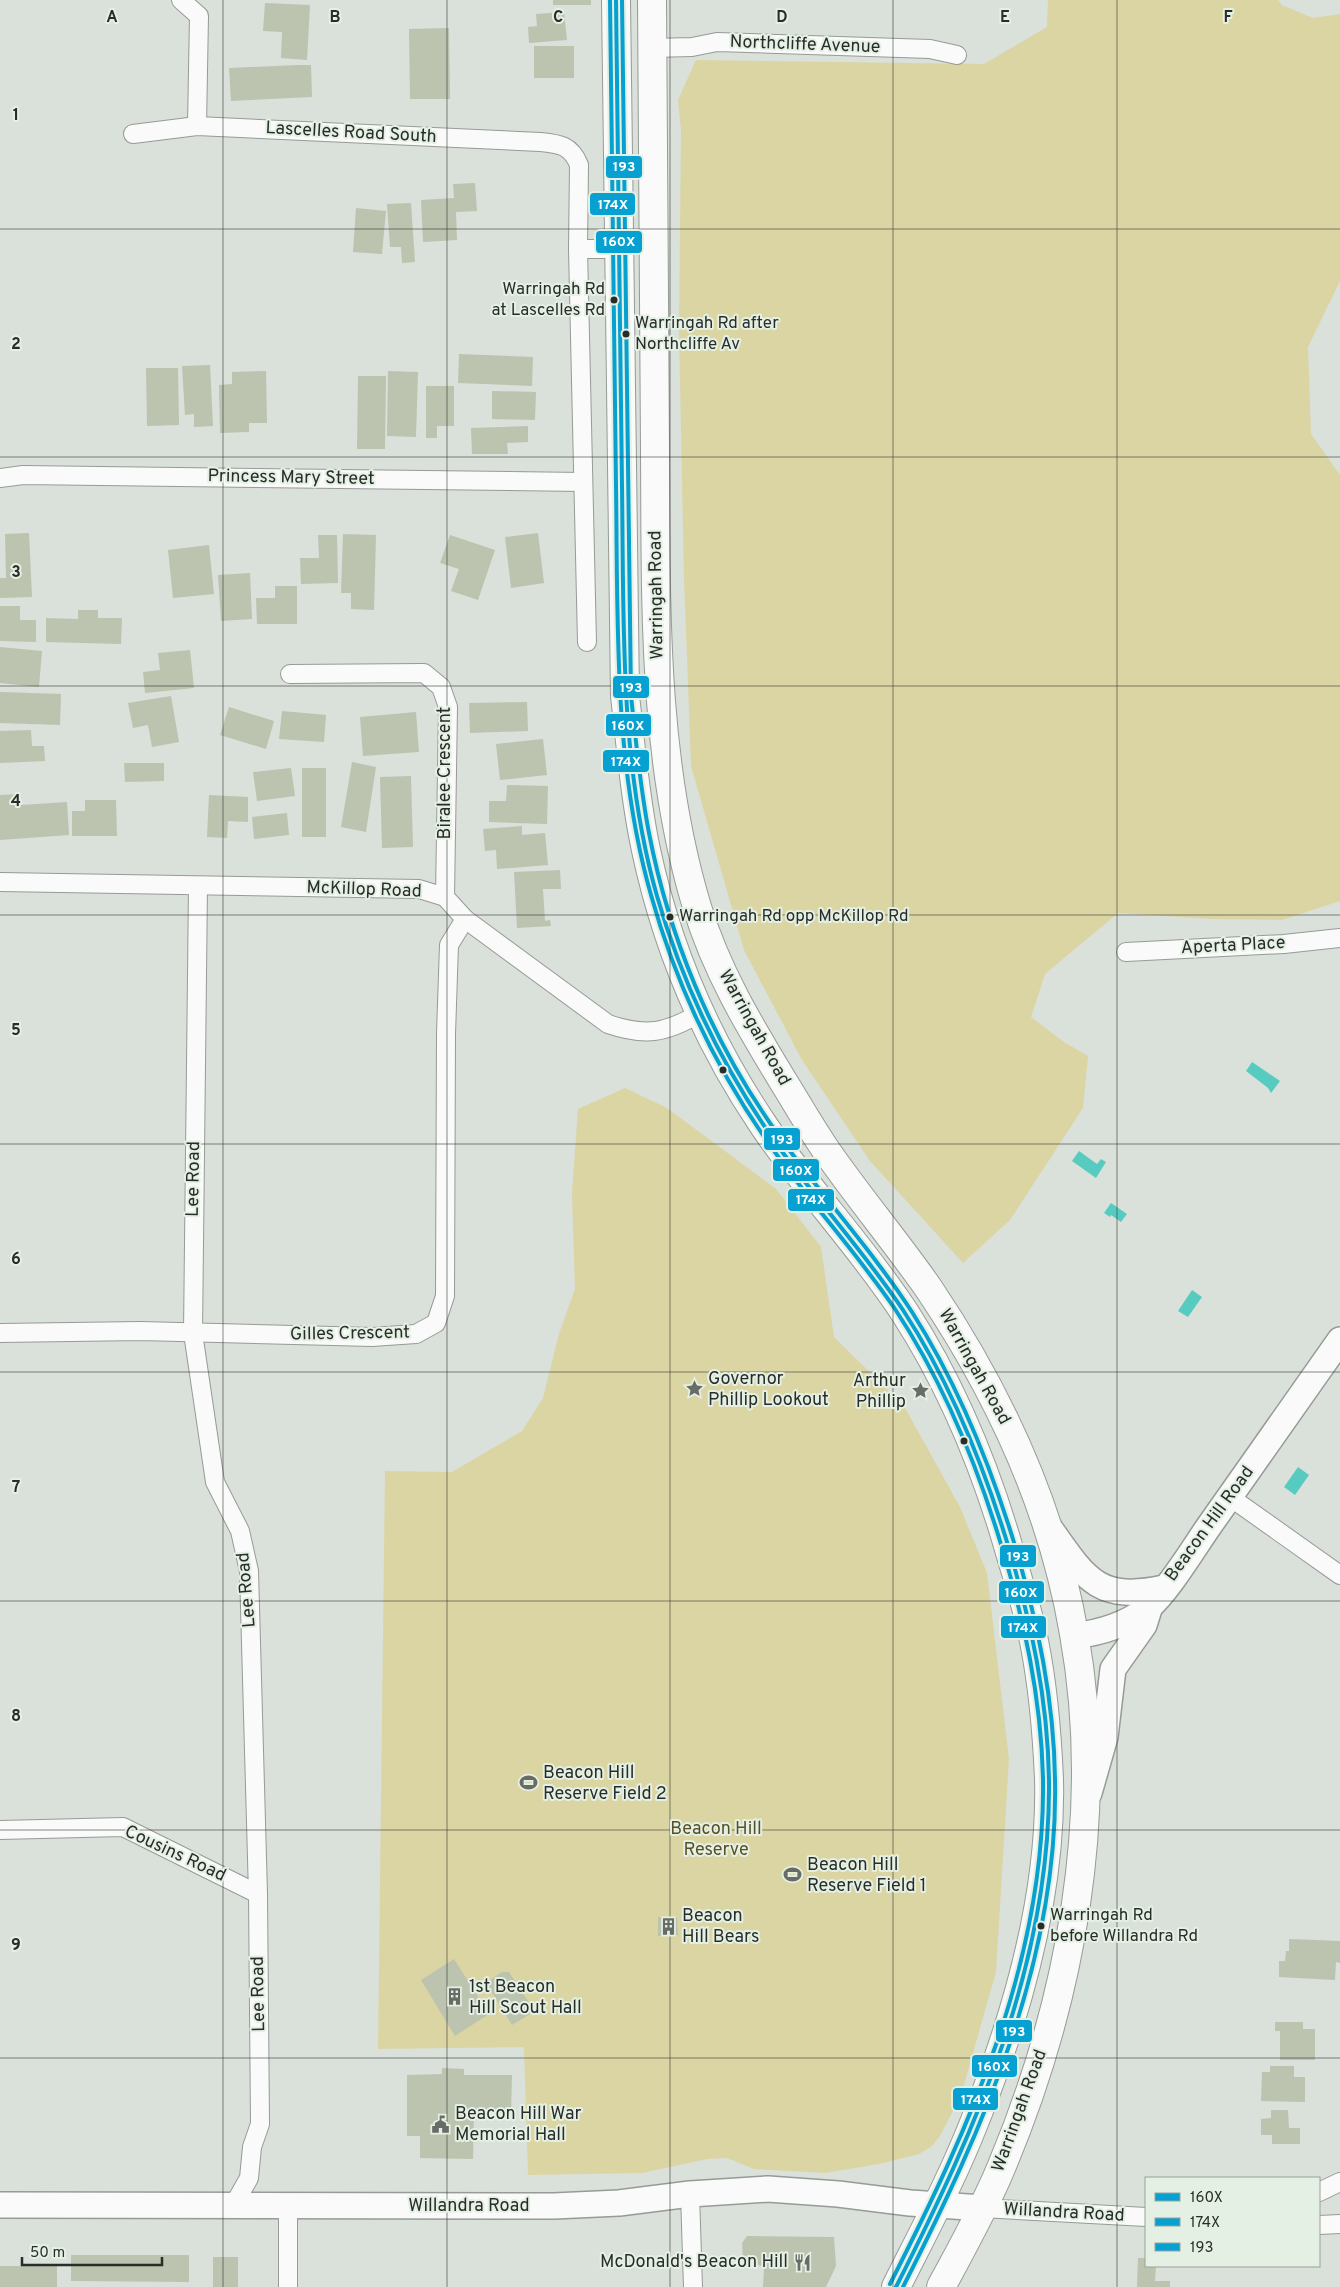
<svg xmlns="http://www.w3.org/2000/svg" width="1340" height="2287" font-family="Overpass,sans-serif">
<style>
.green{fill:#dbd5a4}
.water{fill:#58cbc1}
.building{fill:#bcc3af}
.lines{fill:none;stroke-linecap:round;stroke-linejoin:round}
.street-casing{stroke:#969b96;stroke-width:20}
.secondary-casing{stroke:#969b96;stroke-width:28}
.highway-casing{stroke:#969b96;stroke-width:30}
.street{stroke:#f9faf9;stroke-width:18}
.secondary{stroke:#f9faf9;stroke-width:25}
.highway{stroke:#f9faf9;stroke-width:28}
.bus-1-casing{stroke:#e5f0e4;stroke-width:8}
.bus-2-casing{stroke:#e5f0e4;stroke-width:8}
.bus-3-casing{stroke:#e5f0e4;stroke-width:8}
.bus-1{stroke:#06a1d1;stroke-width:4}
.bus-2{stroke:#06a1d1;stroke-width:4}
.bus-3{stroke:#06a1d1;stroke-width:4}
.grid{fill:none;stroke:#292d29;stroke-width:1;stroke-opacity:0.55}
.bus-dot{fill:#292d29;stroke:#e5f0e4;stroke-width:2}
.labels{text-anchor:middle;dominant-baseline:central;stroke-width:4;stroke-linejoin:round;paint-order:stroke}
.bus-label{font-size:17px;fill:#292d29;stroke:#e5f0e4;text-anchor:start}
.street-label{font-size:18px;fill:#292d29;stroke:#e5f0e4}
.poi-label{font-size:18px;fill:#292d29;stroke:#e5f0e4;text-anchor:start}
.park-label{font-size:18px;fill:#575025;stroke:#e5f0e4}
.grid-label{font-size:16px;text-anchor:middle;font-weight:bold;fill:#292d29;stroke:#e5f0e4;stroke-width:4;stroke-linejoin:round;paint-order:stroke}
.line-badge{stroke:#e5f0e4;stroke-width:2}
.badge-label{font-size:14px;text-anchor:middle;font-weight:bold;fill:#fff}
</style>
<rect width="100%" height="100%" fill="#dae0da"/>
<g class="green">
<path d="M 1048,0 L 1278,0 L 1282,5 L 1313,18 L 1340,14 L 1340,281 L 1308,347 L 1311,434 L 1340,475 L 1340,901 L 1282,920 L 1212,919 L 1118,913 L 1045,974 L 1031,1017 L 1064,1042 L 1088,1056 L 1083,1108 L 1010,1220 L 963,1263 L 870,1161 L 802,1060 L 744,950 L 691,766 L 684,577 L 679,334 L 681,130 L 678,100 L 696,60 L 984,64 L 1047,27 Z"/>
<path d="M 625,1088 L 667,1108 L 776,1189 L 821,1247 L 834,1337 L 904,1406 L 960,1507 L 987,1573 L 1009,1759 L 996,1972 L 961,2095 L 940,2136 L 931,2147 L 919,2154 L 879,2164 L 825,2173 L 754,2169 L 727,2158 L 707,2159 L 642,2173 L 528,2175 L 524,2047 L 378,2049 L 385,1471 L 452,1472 L 522,1431 L 543,1398 L 559,1334 L 575,1289 L 572,1193 L 578,1109 Z"/>
</g>
<g class="water">
<path d="M 1252,1062 L 1280,1081 L 1271,1093 L 1268,1088 L 1246,1071 Z"/>
<path d="M 1079,1151 L 1097,1164 L 1101,1159 L 1106,1162 L 1096,1178 L 1072,1161 Z"/>
<path d="M 1111,1203 L 1127,1214 L 1121,1222 L 1111,1215 L 1110,1217 L 1104,1213 Z"/>
<path d="M 1192,1290 L 1202,1297 L 1188,1317 L 1178,1311 Z"/>
<path d="M 1298,1467 L 1309,1475 L 1295,1495 L 1284,1487 Z"/>
</g>
<g class="building">
<rect x="553" y="0" width="38" height="5"/>
<path d="M 265,3 L 310,5 L 307,60 L 281,58 L 282,32 L 263,31 Z"/>
<path d="M 564,12 L 567,40 L 529,43 L 528,27 L 537,26 L 536,14 Z"/>
<path d="M 449,28 L 450,99 L 410,99 L 409,29 Z"/>
<rect x="534" y="46" width="40" height="32"/>
<path d="M 298,65 L 311,65 L 312,97 L 231,101 L 229,68 Z"/>
<path d="M 475,183 L 477,211 L 456,212 L 457,240 L 423,242 L 421,200 L 454,198 L 453,184 Z"/>
<path d="M 411,203 L 415,262 L 402,263 L 401,247 L 390,247 L 387,204 Z"/>
<path d="M 356,208 L 386,211 L 382,254 L 353,252 Z"/>
<path d="M 459,354 L 533,357 L 532,386 L 458,383 Z"/>
<path d="M 210,365 L 213,426 L 194,427 L 194,414 L 185,415 L 182,366 Z"/>
<path d="M 146,368 L 178,368 L 179,425 L 147,426 Z"/>
<path d="M 266,371 L 267,423 L 249,423 L 249,432 L 220,433 L 219,385 L 232,384 L 232,372 Z"/>
<path d="M 388,371 L 418,372 L 416,437 L 387,436 Z"/>
<path d="M 358,376 L 386,376 L 385,449 L 357,449 Z"/>
<path d="M 426,386 L 454,386 L 454,426 L 437,426 L 437,438 L 426,438 Z"/>
<path d="M 492,391 L 536,392 L 535,420 L 492,419 Z"/>
<path d="M 528,426 L 528,442 L 507,443 L 508,454 L 472,454 L 471,428 Z"/>
<path d="M 29,533 L 32,597 L 0,598 L 0,578 L 6,578 L 5,534 Z"/>
<path d="M 538,533 L 544,583 L 511,588 L 505,537 Z"/>
<path d="M 343,534 L 376,535 L 374,610 L 351,609 L 351,593 L 341,593 Z"/>
<path d="M 318,535 L 337,535 L 338,583 L 301,584 L 300,558 L 319,558 Z"/>
<path d="M 450,535 L 495,550 L 478,600 L 451,591 L 459,569 L 440,563 Z"/>
<path d="M 209,545 L 214,594 L 173,598 L 168,550 Z"/>
<path d="M 250,573 L 252,619 L 221,621 L 218,575 Z"/>
<path d="M 275,586 L 297,586 L 297,624 L 257,624 L 256,598 L 275,598 Z"/>
<path d="M 0,606 L 20,606 L 20,620 L 36,620 L 36,642 L 0,641 Z"/>
<path d="M 78,610 L 98,610 L 98,618 L 122,618 L 121,644 L 46,642 L 46,618 L 78,619 Z"/>
<path d="M 0,647 L 42,651 L 39,687 L 0,683 Z"/>
<path d="M 190,650 L 194,688 L 145,693 L 143,672 L 160,670 L 158,653 Z"/>
<path d="M 0,692 L 61,694 L 60,725 L 0,723 Z"/>
<path d="M 171,696 L 179,742 L 152,747 L 148,725 L 133,728 L 128,703 Z"/>
<path d="M 527,702 L 528,731 L 470,733 L 469,703 Z"/>
<path d="M 229,707 L 274,721 L 266,749 L 220,735 Z"/>
<path d="M 282,711 L 326,715 L 324,742 L 279,739 Z"/>
<path d="M 416,712 L 419,752 L 363,756 L 360,717 Z"/>
<path d="M 31,730 L 32,746 L 44,746 L 45,761 L 0,763 L 0,731 Z"/>
<path d="M 543,739 L 547,775 L 500,780 L 496,744 Z"/>
<path d="M 352,762 L 376,767 L 366,832 L 341,827 Z"/>
<path d="M 124,763 L 164,763 L 164,781 L 125,782 Z"/>
<path d="M 291,768 L 295,796 L 257,801 L 253,772 Z"/>
<rect x="302" y="768" width="24" height="69"/>
<path d="M 411,776 L 413,847 L 382,848 L 380,777 Z"/>
<path d="M 507,785 L 548,786 L 547,824 L 489,822 L 489,801 L 506,801 Z"/>
<path d="M 20,794 L 21,805 L 67,802 L 69,835 L 0,840 L 0,795 Z"/>
<path d="M 209,795 L 248,797 L 248,822 L 228,821 L 227,838 L 207,837 Z"/>
<path d="M 85,800 L 116,800 L 117,836 L 72,836 L 72,811 L 85,811 Z"/>
<path d="M 287,813 L 289,835 L 254,839 L 252,817 Z"/>
<path d="M 522,826 L 522,835 L 545,833 L 548,865 L 497,869 L 496,850 L 485,851 L 483,829 Z"/>
<path d="M 560,870 L 561,889 L 543,889 L 545,921 L 550,920 L 551,926 L 517,928 L 514,872 Z"/>
<path d="M 658,1917 L 677,1917 L 678,1935 L 658,1936 Z"/>
<path d="M 1289,1939 L 1340,1941 L 1340,1963 L 1336,1962 L 1335,1980 L 1279,1977 L 1279,1961 L 1285,1961 L 1286,1951 L 1289,1951 Z"/>
<path d="M 454,1959 L 489,2014 L 455,2036 L 421,1980 Z"/>
<path d="M 502,1972 L 509,1972 L 532,2007 L 530,2014 L 512,2025 L 486,1983 Z"/>
<path d="M 1275,2022 L 1303,2022 L 1303,2029 L 1315,2029 L 1315,2060 L 1280,2060 L 1280,2031 L 1275,2031 Z"/>
<path d="M 1270,2066 L 1294,2066 L 1294,2077 L 1305,2077 L 1305,2102 L 1261,2101 L 1262,2072 L 1270,2072 Z"/>
<path d="M 442,2068 L 464,2069 L 464,2075 L 512,2075 L 511,2113 L 474,2113 L 473,2159 L 420,2158 L 420,2136 L 407,2136 L 407,2075 L 442,2074 Z"/>
<path d="M 1271,2110 L 1288,2110 L 1289,2128 L 1300,2128 L 1300,2144 L 1272,2144 L 1272,2135 L 1261,2135 L 1261,2119 L 1271,2118 Z"/>
<path d="M 747,2236 L 834,2237 L 836,2266 L 826,2287 L 763,2287 L 764,2267 L 743,2260 L 742,2243 Z"/>
<path d="M 71,2255 L 189,2255 L 189,2282 L 71,2281 Z"/>
<rect x="213" y="2257" width="25" height="30"/>
<path d="M 1138,2258 L 1146,2258 L 1146,2266 L 1156,2266 L 1155,2281 L 1170,2281 L 1170,2287 L 1137,2287 Z"/>
<rect x="0" y="2266" width="57" height="21"/>
</g>
<g class="lines">
<defs>
<g id="street">
<path d="M 181,0 L 199,16 L 197,126"/>
<path d="M 652,48 L 692,47 L 717,42 L 930,49 L 957,55"/>
<path d="M 133,134 L 197,126 L 540,142 C 560,144 571,145 579,165 L 578,249 L 587,642"/>
<path d="M 578,249 L 619,249"/>
<path d="M 0,478 L 23,475 L 583,482"/>
<path d="M 290,674 L 424,673 L 441,687 L 448,707 L 445,897"/>
<path d="M 0,882 L 419,889 L 445,897 L 465,919 L 608,1024 C 646,1037 666,1033 700,1013"/>
<path d="M 198,886 L 193,1333 L 215,1482 L 240,1531 L 249,1571 L 258,1894 L 260,2124 L 252,2147 L 249,2178 L 233,2206"/>
<path d="M 1126,952 L 1284,944 L 1340,938"/>
<path d="M 0,1333 L 141,1331 L 372,1337 L 416,1334 L 436,1323 L 445,1296 L 446,1034 L 449,945 L 465,919"/>
<path d="M 1230,1497 L 1340,1575"/>
<path d="M 0,1830 L 123,1827 L 258,1894"/>
<path d="M 1319,2192 L 1340,2182"/>
<path d="M 690,2194 L 693,2287"/>
<path d="M 982,2208 L 1146,2217"/>
<path d="M 1319,2225 L 1340,2224"/>
<path d="M 288,2287 L 288,2206"/>
</g>
<g id="secondary">
<path d="M 1051,1530 C 1086,1580 1099,1602 1164,1588"/>
<path d="M 1075,1636 C 1102,1632 1126,1625 1148,1608 C 1167,1592 1192,1551 1207,1529 C 1252,1466 1296,1403 1340,1340"/>
<path d="M 1089,1793 L 1105,1737 L 1113,1669 L 1144,1625 L 1150,1606"/>
<path d="M 0,2205 L 554,2206 L 619,2203 L 690,2194 L 768,2189 L 838,2194 L 910,2203 L 982,2208"/>
</g>
<g id="highway">
<path d="M 616,0 L 625,696 C 631,747 635,799 646,850 C 667,949 708,1043 764,1126 C 808,1191 862,1247 905,1313 C 952,1386 985,1466 1009,1549 C 1018,1580 1028,1610 1034,1641 C 1043,1686 1047,1733 1049,1779 C 1052,1895 1017,2016 974,2123 C 952,2179 923,2233 896,2287"/>
<path d="M 652,0 C 653,150 654,300 655,449 C 656,603 652,758 697,907 C 716,970 749,1025 783,1081 C 798,1105 812,1130 828,1153 C 860,1199 897,1243 929,1289 C 999,1393 1053,1510 1074,1634 C 1106,1812 1071,2002 1001,2168 C 984,2209 962,2248 941,2287"/>
</g>
</defs>
<use href="#street" class="street-casing"/>
<use href="#secondary" class="secondary-casing"/>
<use href="#highway" class="highway-casing"/>
<use href="#street" class="street"/>
<use href="#secondary" class="secondary"/>
<use href="#highway" class="highway"/>
<defs>
<path id="bus-1" d="M 616,0 C 618,162 620,324 622,486 C 624,623 619,763 657,896 C 683,986 724,1070 778,1146 C 818,1202 865,1253 903,1310 C 950,1382 982,1461 1007,1542 C 1031,1621 1048,1699 1049,1781 C 1051,1962 976,2129 896,2287"/>
<path id="bus-2" d="M 610,0 C 612,162 614,324 616,485 C 618,622 613,762 651,895 C 677,988 720,1077 777,1155 C 815,1208 859,1256 895,1309 C 942,1380 975,1459 1000,1541 C 1024,1619 1041,1696 1043,1778 C 1046,1959 970,2127 890,2284"/>
<path id="bus-3" d="M 622,0 L 631,696 C 636,741 640,787 649,833 C 669,937 711,1038 772,1126 C 816,1190 870,1247 912,1312 C 959,1386 991,1466 1016,1549 C 1038,1625 1054,1700 1055,1779 C 1059,1960 983,2129 903,2287"/>
</defs>
<use href="#bus-1" class="bus-1-casing"/>
<use href="#bus-2" class="bus-2-casing"/>
<use href="#bus-3" class="bus-3-casing"/>
<use href="#bus-1" class="bus-1"/>
<use href="#bus-2" class="bus-2"/>
<use href="#bus-3" class="bus-3"/>
</g>
<path class="grid" d="M 223,0 L 223,2287M 447,0 L 447,2287M 670,0 L 670,2287M 893,0 L 893,2287M 1117,0 L 1117,2287M 0,229 L 1340,229M 0,457 L 1340,457M 0,686 L 1340,686M 0,915 L 1340,915M 0,1144 L 1340,1144M 0,1372 L 1340,1372M 0,1601 L 1340,1601M 0,1830 L 1340,1830M 0,2058 L 1340,2058"/>
<defs>
<symbol id="sight-bare" viewBox="-9 -9 18 18"><path d="M0-6L1.8-2.2L6-1.7L2.9 1.2L3.7 5.4L0 3.3L-3.7 5.4L-2.9 1.2L-6-1.7L-1.8-2.2Z" fill="#676c67" stroke="#e5f0e4" stroke-width="2.5" paint-order="stroke"/></symbol>
<symbol id="stadium-bare" viewBox="-9 -9 18 18"><path d="M0-5a6.5 5 0 1 0 0 10a6.5 5 0 1 0 0-10ZM-3.5-1.8h7v3.6h-7Z" fill="#676c67" stroke="#e5f0e4" stroke-width="2.5" paint-order="stroke"/></symbol>
<symbol id="building-bare" viewBox="-9 -9 18 18"><path d="M-4-6H4V6H1V3H-1V6H-4ZM-2.5-4.3h1.7v1.8h-1.7ZM.8-4.3h1.7v1.8H.8ZM-2.5-1h1.7V.8h-1.7ZM.8-1h1.7V.8H.8Z" fill="#676c67" stroke="#e5f0e4" stroke-width="2.5" paint-order="stroke"/></symbol>
<symbol id="civic-bare" viewBox="-9 -9 18 18"><path d="M-.6-6.5H3V-4.5H.6V-3L4-1V1h2V6H-6V1h2V-1L-.6-3ZM-1.2 2.5V6h2.4V2.5Z" fill="#676c67" stroke="#e5f0e4" stroke-width="2.5" paint-order="stroke"/></symbol>
<symbol id="restaurant-bare" viewBox="-9 -9 18 18"><path d="M-5-6h1v4h1v-4h1v4h1v-4h1v5L-1.5 .5V6h-2V.5L-5-1ZM5-6V6H3V1.5H1.5Q1.5-4 5-6Z" fill="#676c67" stroke="#e5f0e4" stroke-width="2.5" paint-order="stroke"/></symbol>
</defs>
<g fill-rule="evenodd">
<use href="#sight-bare" x="682" y="1376" width="25" height="25"/>
<use href="#sight-bare" x="908" y="1378" width="25" height="25"/>
<use href="#stadium-bare" x="516" y="1770" width="25" height="25"/>
<use href="#stadium-bare" x="780" y="1862" width="25" height="25"/>
<use href="#building-bare" x="656" y="1914" width="25" height="25"/>
<use href="#building-bare" x="442" y="1984" width="25" height="25"/>
<use href="#civic-bare" x="428" y="2112" width="25" height="25"/>
<use href="#restaurant-bare" x="790" y="2250" width="25" height="25"/>
</g>
<g class="bus-dot">
<circle cx="614" cy="300" r="4.5"/>
<circle cx="626" cy="334" r="4.5"/>
<circle cx="670" cy="917" r="4.5"/>
<circle cx="723" cy="1070" r="4.5"/>
<circle cx="964" cy="1441" r="4.5"/>
<circle cx="1041" cy="1926" r="4.5"/>
</g>
<g class="labels">
<g class="bus-label">
<text x="605" y="290" text-anchor="end">Warringah Rd<tspan x="605" dy="21">at Lascelles Rd</tspan></text>
<text x="635" y="324">Warringah Rd after<tspan x="635" dy="21">Northcliffe Av</tspan></text>
<text x="679" y="917">Warringah Rd opp McKillop Rd</text>
<text x="1050" y="1916">Warringah Rd<tspan x="1050" dy="21">before Willandra Rd</tspan></text>
</g>
<g class="street-label">
<text transform="translate(805 45) rotate(2)">Northcliffe Avenue</text>
<text transform="translate(351 133) rotate(3)">Lascelles Road South</text>
<text transform="translate(291 478) rotate(1)">Princess Mary Street</text>
<text transform="translate(657 595) rotate(-91)">Warringah Road</text>
<text transform="translate(445 773) rotate(-90)">Biralee Crescent</text>
<text transform="translate(364 890) rotate(2)">McKillop Road</text>
<text transform="translate(1233 946) rotate(-3)">Aperta Place</text>
<text transform="translate(754 1028) rotate(61)">Warringah Road</text>
<text transform="translate(194 1179) rotate(-89)">Lee Road</text>
<text transform="translate(350 1334) rotate(-1)">Gilles Crescent</text>
<text transform="translate(974 1367) rotate(61)">Warringah Road</text>
<text transform="translate(1210 1524) rotate(-54)">Beacon Hill Road</text>
<text transform="translate(247 1590) rotate(-95)">Lee Road</text>
<text transform="translate(175 1854) rotate(25)">Cousins Road</text>
<text transform="translate(259 1994) rotate(-91)">Lee Road</text>
<text transform="translate(1020 2111) rotate(-70)">Warringah Road</text>
<text x="469" y="2206">Willandra Road</text>
<text transform="translate(1064 2213) rotate(3)">Willandra Road</text>
</g>
<g class="poi-label">
<text x="708" y="1379">Governor<tspan x="708" dy="21">Phillip Lookout</tspan></text>
<text x="906" y="1381" text-anchor="end">Arthur<tspan x="906" dy="21">Phillip</tspan></text>
<text x="543" y="1773">Beacon Hill<tspan x="543" dy="21">Reserve Field 2</tspan></text>
<text x="807" y="1865">Beacon Hill<tspan x="807" dy="21">Reserve Field 1</tspan></text>
<text x="682" y="1916">Beacon<tspan x="682" dy="21">Hill Bears</tspan></text>
<text x="469" y="1987">1st Beacon<tspan x="469" dy="21">Hill Scout Hall</tspan></text>
<text x="455" y="2114">Beacon Hill War<tspan x="455" dy="21">Memorial Hall</tspan></text>
<text x="788" y="2262" text-anchor="end">McDonald's Beacon Hill</text>
</g>
<g class="park-label">
<text x="716" y="1829">Beacon Hill<tspan x="716" dy="21">Reserve</tspan></text>
</g>
</g>
<g class="grid-label">
<text x="112" y="22">A</text>
<text x="335" y="22">B</text>
<text x="558" y="22">C</text>
<text x="782" y="22">D</text>
<text x="1005" y="22">E</text>
<text x="1228" y="22">F</text>
<text x="16" y="120">1</text>
<text x="16" y="349">2</text>
<text x="16" y="577">3</text>
<text x="16" y="806">4</text>
<text x="16" y="1035">5</text>
<text x="16" y="1264">6</text>
<text x="16" y="1492">7</text>
<text x="16" y="1721">8</text>
<text x="16" y="1950">9</text>
</g>
<g class="line-badge">
<rect x="605" y="155" width="38" height="24" rx="5" fill="#06a1d1"/>
<rect x="589" y="192" width="47" height="24" rx="5" fill="#06a1d1"/>
<rect x="595" y="230" width="48" height="24" rx="5" fill="#06a1d1"/>
<rect x="612" y="675" width="38" height="24" rx="5" fill="#06a1d1"/>
<rect x="605" y="713" width="47" height="24" rx="5" fill="#06a1d1"/>
<rect x="602" y="749" width="48" height="24" rx="5" fill="#06a1d1"/>
<rect x="763" y="1127" width="38" height="24" rx="5" fill="#06a1d1"/>
<rect x="772" y="1158" width="48" height="24" rx="5" fill="#06a1d1"/>
<rect x="787" y="1188" width="48" height="24" rx="5" fill="#06a1d1"/>
<rect x="999" y="1544" width="38" height="24" rx="5" fill="#06a1d1"/>
<rect x="998" y="1580" width="47" height="24" rx="5" fill="#06a1d1"/>
<rect x="1000" y="1615" width="47" height="24" rx="5" fill="#06a1d1"/>
<rect x="995" y="2019" width="38" height="24" rx="5" fill="#06a1d1"/>
<rect x="971" y="2054" width="47" height="24" rx="5" fill="#06a1d1"/>
<rect x="952" y="2087" width="47" height="24" rx="5" fill="#06a1d1"/>
</g>
<g class="badge-label">
<text x="624" y="171">193</text>
<text x="613" y="209">174X</text>
<text x="619" y="246">160X</text>
<text x="631" y="692">193</text>
<text x="628" y="730">160X</text>
<text x="626" y="766">174X</text>
<text x="782" y="1144">193</text>
<text x="796" y="1175">160X</text>
<text x="811" y="1204">174X</text>
<text x="1018" y="1561">193</text>
<text x="1021" y="1597">160X</text>
<text x="1023" y="1632">174X</text>
<text x="1014" y="2036">193</text>
<text x="994" y="2071">160X</text>
<text x="976" y="2104">174X</text>
</g>
<rect x="1145" y="2177" width="175" height="90" fill="#e5f0e4" stroke="#9aa299"/>
<rect x="1155" y="2193" width="25" height="8" fill="#06a1d1" stroke="#9aa299"/>
<text x="1190" y="2202" font-size="15" fill="#292d29">160X</text>
<rect x="1155" y="2218" width="25" height="8" fill="#06a1d1" stroke="#9aa299"/>
<text x="1190" y="2227" font-size="15" fill="#292d29">174X</text>
<rect x="1155" y="2243" width="25" height="8" fill="#06a1d1" stroke="#9aa299"/>
<text x="1190" y="2252" font-size="15" fill="#292d29">193</text>
<path d="M22 2257v8h140v-8" fill="none" stroke="#292d29" stroke-width="2.5"/>
<text x="30" y="2257" font-size="15" fill="#292d29" stroke="#e5f0e4" stroke-width="4" paint-order="stroke">50 m</text>
</svg>
